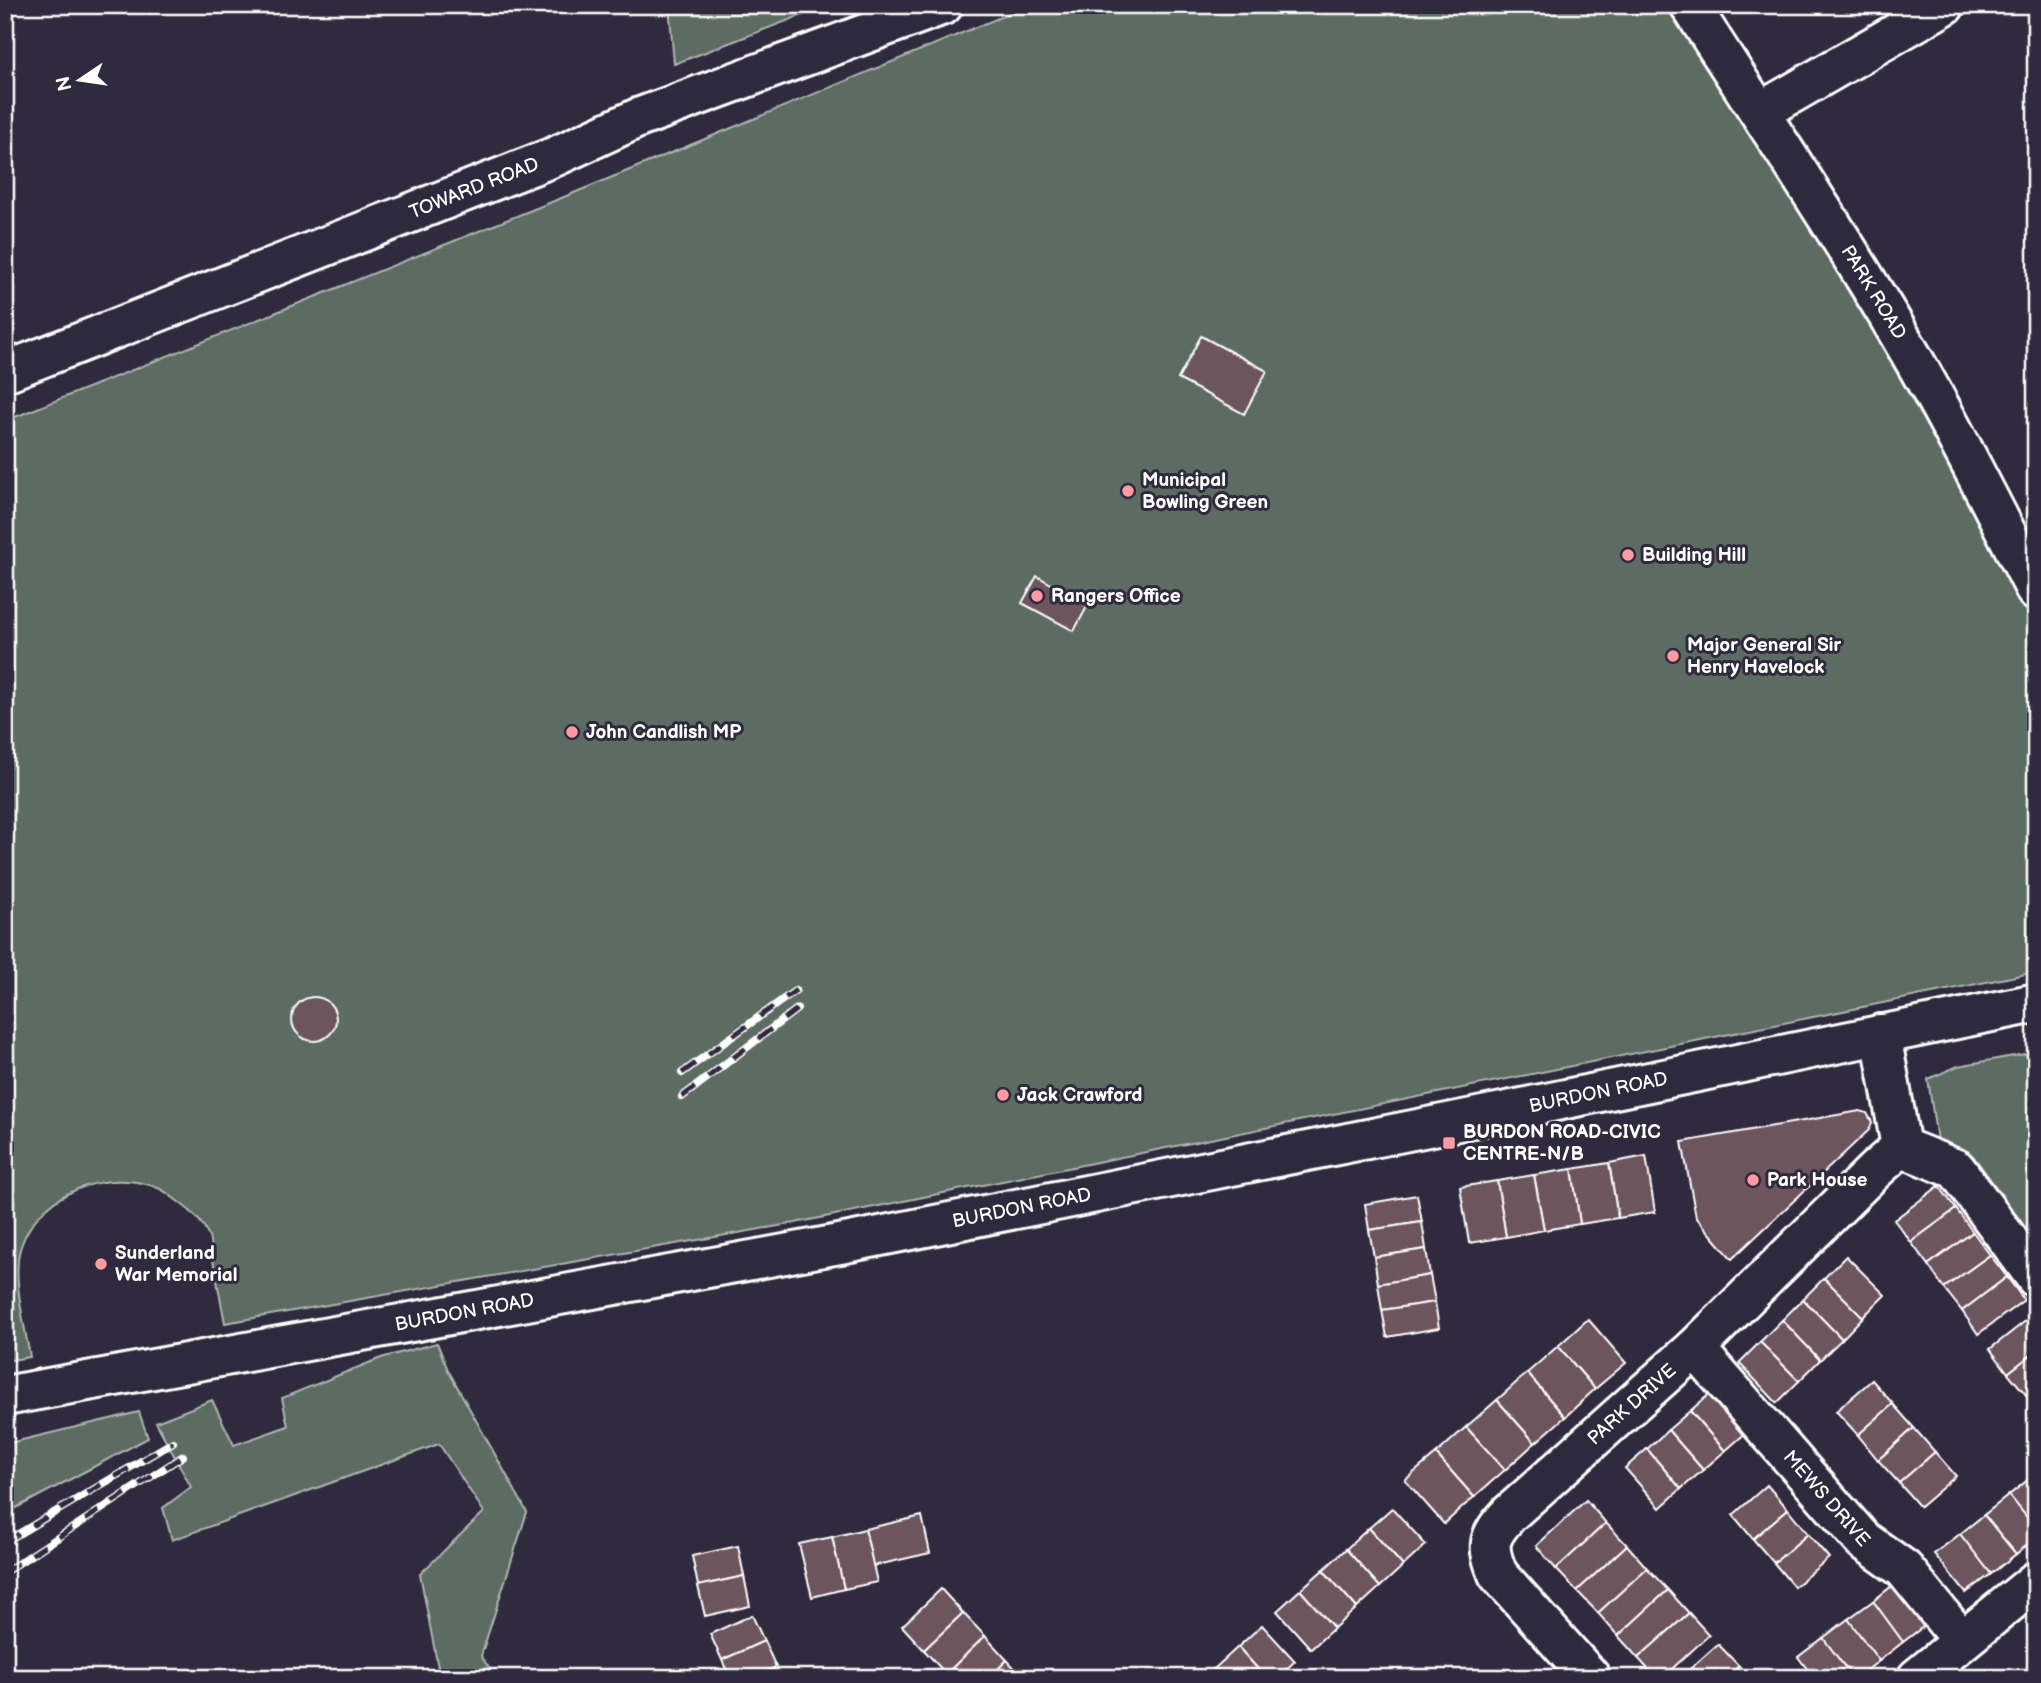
<svg xmlns="http://www.w3.org/2000/svg" width="2041" height="1683" font-family="'Balsamiq Sans',sans-serif">
<style>
.green{fill:#5c6c63;stroke:#aeb6b1;stroke-width:2}
.building{fill:#6c555c;stroke:#fff;stroke-width:2}
.lines{fill:none;stroke-linecap:round;stroke-linejoin:round}
.minor-casing{stroke:#fff;stroke-width:44}
.major-casing{stroke:#fff;stroke-width:44}
.highway-casing{stroke:#fff;stroke-width:44}
.minor{stroke:#2f2a3d;stroke-width:38}
.major{stroke:#2f2a3d;stroke-width:38}
.highway{stroke:#2f2a3d;stroke-width:38}
.rail-casing{stroke:#fff;stroke-width:8}
.rail{stroke:#2f2a3d;stroke-width:5;stroke-dasharray:16;stroke-linecap:butt}
.poi-dot{fill:#ff9aa2;stroke:#2f2a3d;stroke-width:2.5}
.labels{text-anchor:middle;dominant-baseline:central;stroke-width:6;stroke-linejoin:round;paint-order:stroke}
.street-label{font-size:19px;fill:#fff;stroke:#2f2a3d}
.poi-label{font-size:19px;font-weight:bold;fill:#fff;stroke:#2f2a3d;text-anchor:start}
</style>
<rect width="100%" height="100%" fill="#2f2a3d"/>
<filter id="ink" filterUnits="userSpaceOnUse"><feTurbulence type="fractalNoise" baseFrequency=".0143" numOctaves="2"/><feDisplacementMap in="SourceGraphic" scale="14" xChannelSelector="R" yChannelSelector="G"/><feConvolveMatrix kernelMatrix="1 2 1 2 8 2 1 2 1" color-interpolation-filters="sRGB"/></filter>
<g filter="url(#ink)">
<g class="green">
<path d="M 669,5 L 804,5 L 805,14 L 674,64 Z"/>
<path d="M 1030,5 L 1665,5 L 1703,49 L 1979,499 L 2036,623 L 2036,972 L 795,1223 L 225,1323 C 221,1302 217,1281 213,1260 C 211,1252 211,1242 208,1234 C 202,1221 191,1211 180,1203 C 173,1198 166,1191 158,1188 C 107,1167 39,1193 21,1246 C 11,1275 25,1326 30,1357 L 5,1361 L 5,421 L 564,197 Z"/>
<path d="M 2036,1052 L 2036,1242 L 1974,1157 L 1938,1148 L 1928,1079 L 1958,1066 Z"/>
<path d="M 437,1343 L 448,1370 L 527,1512 L 481,1656 L 496,1678 L 440,1678 L 420,1574 L 484,1512 L 439,1444 L 172,1540 L 163,1508 L 191,1487 L 156,1422 L 212,1400 L 234,1445 L 288,1426 L 282,1398 L 381,1358 Z"/>
<path d="M 139,1412 L 148,1438 L 5,1514 L 5,1444 Z"/>
</g>
<g class="building">
<path d="M 1201,336 L 1267,371 L 1244,414 L 1178,379 Z"/>
<path d="M 1037,576 L 1088,605 L 1074,631 L 1022,603 Z"/>
<circle cx="314" cy="1019" r="22"/>
<path d="M 1860,1111 L 1867,1113 L 1872,1122 L 1869,1130 L 1732,1259 L 1696,1217 L 1682,1142 Z"/>
<path d="M 1646,1156 L 1655,1212 L 1618,1218 L 1609,1163 Z"/>
<path d="M 1609,1163 L 1618,1218 L 1580,1224 L 1572,1169 Z"/>
<path d="M 1572,1169 L 1580,1224 L 1544,1230 L 1534,1175 Z"/>
<path d="M 1534,1175 L 1544,1230 L 1506,1237 L 1497,1181 Z"/>
<path d="M 1497,1181 L 1506,1237 L 1469,1243 L 1460,1187 Z"/>
<path d="M 1939,1186 L 1956,1209 L 1911,1242 L 1894,1220 Z"/>
<path d="M 1417,1195 L 1422,1222 L 1369,1230 L 1365,1204 Z"/>
<path d="M 1956,1209 L 1973,1232 L 1928,1265 L 1911,1242 Z"/>
<path d="M 1422,1222 L 1426,1249 L 1374,1257 L 1369,1230 Z"/>
<path d="M 1973,1232 L 1990,1255 L 1944,1288 L 1928,1265 Z"/>
<path d="M 1426,1249 L 1430,1275 L 1378,1284 L 1374,1257 Z"/>
<path d="M 1990,1255 L 2007,1277 L 1962,1311 L 1944,1288 Z"/>
<path d="M 1846,1256 L 1885,1295 L 1863,1317 L 1824,1278 Z"/>
<path d="M 1430,1275 L 1435,1302 L 1382,1310 L 1378,1284 Z"/>
<path d="M 2007,1277 L 2024,1300 L 1978,1334 L 1962,1311 Z"/>
<path d="M 1824,1278 L 1863,1317 L 1842,1339 L 1803,1299 Z"/>
<path d="M 1803,1299 L 1842,1339 L 1820,1360 L 1782,1320 Z"/>
<path d="M 1435,1302 L 1439,1328 L 1387,1337 L 1382,1310 Z"/>
<path d="M 2033,1315 L 2036,1318 L 2036,1351 L 2008,1373 L 1990,1349 Z"/>
<path d="M 1588,1319 L 1626,1363 L 1595,1389 L 1558,1346 Z"/>
<path d="M 1782,1320 L 1820,1360 L 1799,1381 L 1760,1342 Z"/>
<path d="M 1760,1342 L 1799,1381 L 1777,1403 L 1739,1363 Z"/>
<path d="M 1558,1346 L 1595,1389 L 1565,1417 L 1527,1373 Z"/>
<path d="M 2036,1351 L 2036,1389 L 2027,1396 L 2008,1373 Z"/>
<path d="M 1527,1373 L 1565,1417 L 1535,1443 L 1497,1400 Z"/>
<path d="M 1872,1380 L 1893,1404 L 1858,1435 L 1836,1411 Z"/>
<path d="M 2036,1389 L 2036,1408 L 2027,1396 Z"/>
<path d="M 1712,1392 L 1747,1432 L 1725,1451 L 1690,1411 Z"/>
<path d="M 1497,1400 L 1535,1443 L 1505,1470 L 1466,1427 Z"/>
<path d="M 1893,1404 L 1914,1428 L 1878,1460 L 1858,1435 Z"/>
<path d="M 1690,1411 L 1725,1451 L 1703,1470 L 1668,1430 Z"/>
<path d="M 1466,1427 L 1505,1470 L 1474,1497 L 1436,1454 Z"/>
<path d="M 1914,1428 L 1935,1452 L 1899,1483 L 1878,1460 Z"/>
<path d="M 1668,1430 L 1703,1470 L 1681,1489 L 1647,1449 Z"/>
<path d="M 1647,1449 L 1681,1489 L 1660,1508 L 1625,1468 Z"/>
<path d="M 1935,1452 L 1956,1476 L 1920,1507 L 1899,1483 Z"/>
<path d="M 1436,1454 L 1474,1497 L 1444,1524 L 1405,1480 Z"/>
<path d="M 2034,1475 L 2036,1478 L 2036,1529 L 2009,1495 Z"/>
<path d="M 1767,1485 L 1788,1509 L 1753,1539 L 1733,1515 Z"/>
<path d="M 2009,1495 L 2036,1529 L 2036,1538 L 2016,1554 L 1984,1515 Z"/>
<path d="M 1586,1500 L 1606,1523 L 1556,1569 L 1536,1546 Z"/>
<path d="M 1392,1508 L 1426,1545 L 1403,1566 L 1369,1528 Z"/>
<path d="M 1788,1509 L 1808,1534 L 1774,1563 L 1753,1539 Z"/>
<path d="M 1984,1515 L 2016,1554 L 1991,1574 L 1960,1534 Z"/>
<path d="M 922,1516 L 930,1553 L 873,1566 L 865,1529 Z"/>
<path d="M 1606,1523 L 1627,1545 L 1577,1591 L 1556,1569 Z"/>
<path d="M 1369,1528 L 1403,1566 L 1380,1587 L 1346,1549 Z"/>
<path d="M 865,1529 L 877,1582 L 844,1589 L 832,1537 Z"/>
<path d="M 1808,1534 L 1829,1558 L 1794,1587 L 1774,1563 Z"/>
<path d="M 1960,1534 L 1991,1574 L 1966,1593 L 1934,1554 Z"/>
<path d="M 832,1537 L 844,1589 L 812,1597 L 799,1544 Z"/>
<path d="M 1627,1545 L 1647,1568 L 1598,1613 L 1577,1591 Z"/>
<path d="M 738,1546 L 744,1576 L 698,1586 L 692,1556 Z"/>
<path d="M 1346,1549 L 1380,1587 L 1357,1608 L 1323,1570 Z"/>
<path d="M 1647,1568 L 1668,1590 L 1618,1636 L 1598,1613 Z"/>
<path d="M 1323,1570 L 1357,1608 L 1334,1628 L 1300,1590 Z"/>
<path d="M 744,1576 L 750,1606 L 705,1616 L 698,1586 Z"/>
<path d="M 1897,1582 L 1928,1623 L 1903,1642 L 1873,1601 Z"/>
<path d="M 941,1589 L 963,1613 L 924,1650 L 902,1626 Z"/>
<path d="M 1300,1590 L 1334,1628 L 1311,1649 L 1277,1611 Z"/>
<path d="M 1668,1590 L 1689,1613 L 1638,1658 L 1618,1636 Z"/>
<path d="M 1873,1601 L 1903,1642 L 1879,1661 L 1848,1619 Z"/>
<path d="M 963,1613 L 985,1636 L 946,1674 L 924,1650 Z"/>
<path d="M 1689,1613 L 1709,1635 L 1662,1678 L 1656,1678 L 1638,1658 Z"/>
<path d="M 752,1615 L 764,1641 L 722,1660 L 710,1634 Z"/>
<path d="M 1848,1619 L 1879,1661 L 1856,1678 L 1853,1678 L 1823,1638 Z"/>
<path d="M 1262,1625 L 1295,1661 L 1277,1678 L 1266,1678 L 1238,1647 Z"/>
<path d="M 985,1636 L 1007,1660 L 989,1678 L 950,1678 L 946,1674 Z"/>
<path d="M 1823,1638 L 1853,1678 L 1814,1678 L 1798,1657 Z"/>
<path d="M 764,1641 L 776,1667 L 752,1678 L 730,1678 L 722,1660 Z"/>
<path d="M 1718,1644 L 1739,1666 L 1726,1678 L 1680,1678 Z"/>
<path d="M 1238,1647 L 1266,1678 L 1222,1678 L 1214,1669 Z"/>
<path d="M 1007,1660 L 1024,1678 L 989,1678 Z"/>
<path d="M 1739,1666 L 1749,1678 L 1726,1678 Z"/>
<path d="M 1214,1669 L 1222,1678 L 1204,1678 Z"/>
</g>
<g class="lines">
<defs>
<g id="minor">
<path d="M 1760,112 L 1945,5"/>
<path d="M 1881,1034 L 1901,1147 L 1956,1169 L 2036,1278"/>
<path id="s1" d="M 1695,1348 L 1863,1540 L 1904,1569 L 1962,1641"/>
<path id="s2" d="M 5,1396 L 845,1243 L 1473,1118 L 2036,1003"/>
<path id="s3" d="M 1591,1678 L 1498,1574 C 1486,1545 1488,1537 1509,1514 L 1695,1348 L 1874,1171 L 1901,1147"/>
<path d="M 1917,1678 L 2036,1581"/>
</g>
<g id="major">
<path id="s4" d="M 5,372 L 556,156 L 638,118 L 943,5"/>
</g>
<g id="highway">
<path id="s5" d="M 1690,5 C 1749,98 1811,189 1868,283 C 1930,382 1983,487 2036,591"/>
</g>
</defs>
<use href="#minor" class="minor-casing"/>
<use href="#major" class="major-casing"/>
<use href="#highway" class="highway-casing"/>
<use href="#minor" class="minor"/>
<use href="#major" class="major"/>
<use href="#highway" class="highway"/>
<defs>
<g id="rail">
<path d="M 682,1073 L 796,990"/>
<path d="M 682,1097 L 797,1009"/>
<path d="M 5,1542 L 173,1442"/>
<path d="M 5,1572 L 183,1456"/>
</g>
</defs>
<use href="#rail" class="rail-casing"/>
<use href="#rail" class="rail"/>
</g>
</g>
<g class="poi-dot">
<circle cx="1128" cy="491" r="7"/>
<circle cx="1628" cy="555" r="7"/>
<circle cx="1037" cy="596" r="7"/>
<circle cx="1673" cy="656" r="7"/>
<circle cx="572" cy="732" r="7"/>
<circle cx="1003" cy="1095" r="7"/>
<rect x="1442" y="1136" width="14" height="14" rx="3.5"/>
<circle cx="1753" cy="1180" r="7"/>
<circle cx="101" cy="1264" r="7"/>
</g>
<g class="labels">
<g class="street-label">
<text stroke="none"><textPath href="#s4" startOffset="504">TOWARD ROAD</textPath></text>
<text stroke="none"><textPath href="#s5" startOffset="341">PARK ROAD</textPath></text>
<text stroke="none"><textPath href="#s2" startOffset="1622">BURDON ROAD</textPath></text>
<text stroke="none"><textPath href="#s2" startOffset="1034">BURDON ROAD</textPath></text>
<text stroke="none"><textPath href="#s2" startOffset="467">BURDON ROAD</textPath></text>
<text stroke="none"><textPath href="#s3" startOffset="371">PARK DRIVE</textPath></text>
<text stroke="none"><textPath href="#s1" startOffset="200">MEWS DRIVE</textPath></text>
</g>
<g class="poi-label">
<text x="1142" y="480">Municipal<tspan x="1142" dy="22">Bowling Green</tspan></text>
<text x="1642" y="555">Building Hill</text>
<text x="1051" y="596">Rangers Office</text>
<text x="1687" y="645">Major General Sir<tspan x="1687" dy="22">Henry Havelock</tspan></text>
<text x="586" y="732">John Candlish MP</text>
<text x="1017" y="1095">Jack Crawford</text>
<text x="1463" y="1132">BURDON ROAD-CIVIC<tspan x="1463" dy="22">CENTRE-N/B</tspan></text>
<text x="1767" y="1180">Park House</text>
<text x="115" y="1253">Sunderland<tspan x="115" dy="22">War Memorial</tspan></text>
</g>
</g>
<rect width="2041" height="1683" fill="none" stroke="#2f2a3d" stroke-width="28"/>
<rect x="14" y="14" width="2013" height="1655" fill="none" stroke="#fff" stroke-width="2.5" filter="url(#ink)"/>
<g transform="translate(80 80) rotate(257)" stroke="#2f2a3d" stroke-width="5" paint-order="stroke">
<path d="M0-5L12 26L0 18L-12 26Z" fill="#ffffff"/>
<text y="-10" font-size="19" font-weight="bold" text-anchor="middle" fill="#ffffff">N</text>
</g>
</svg>
